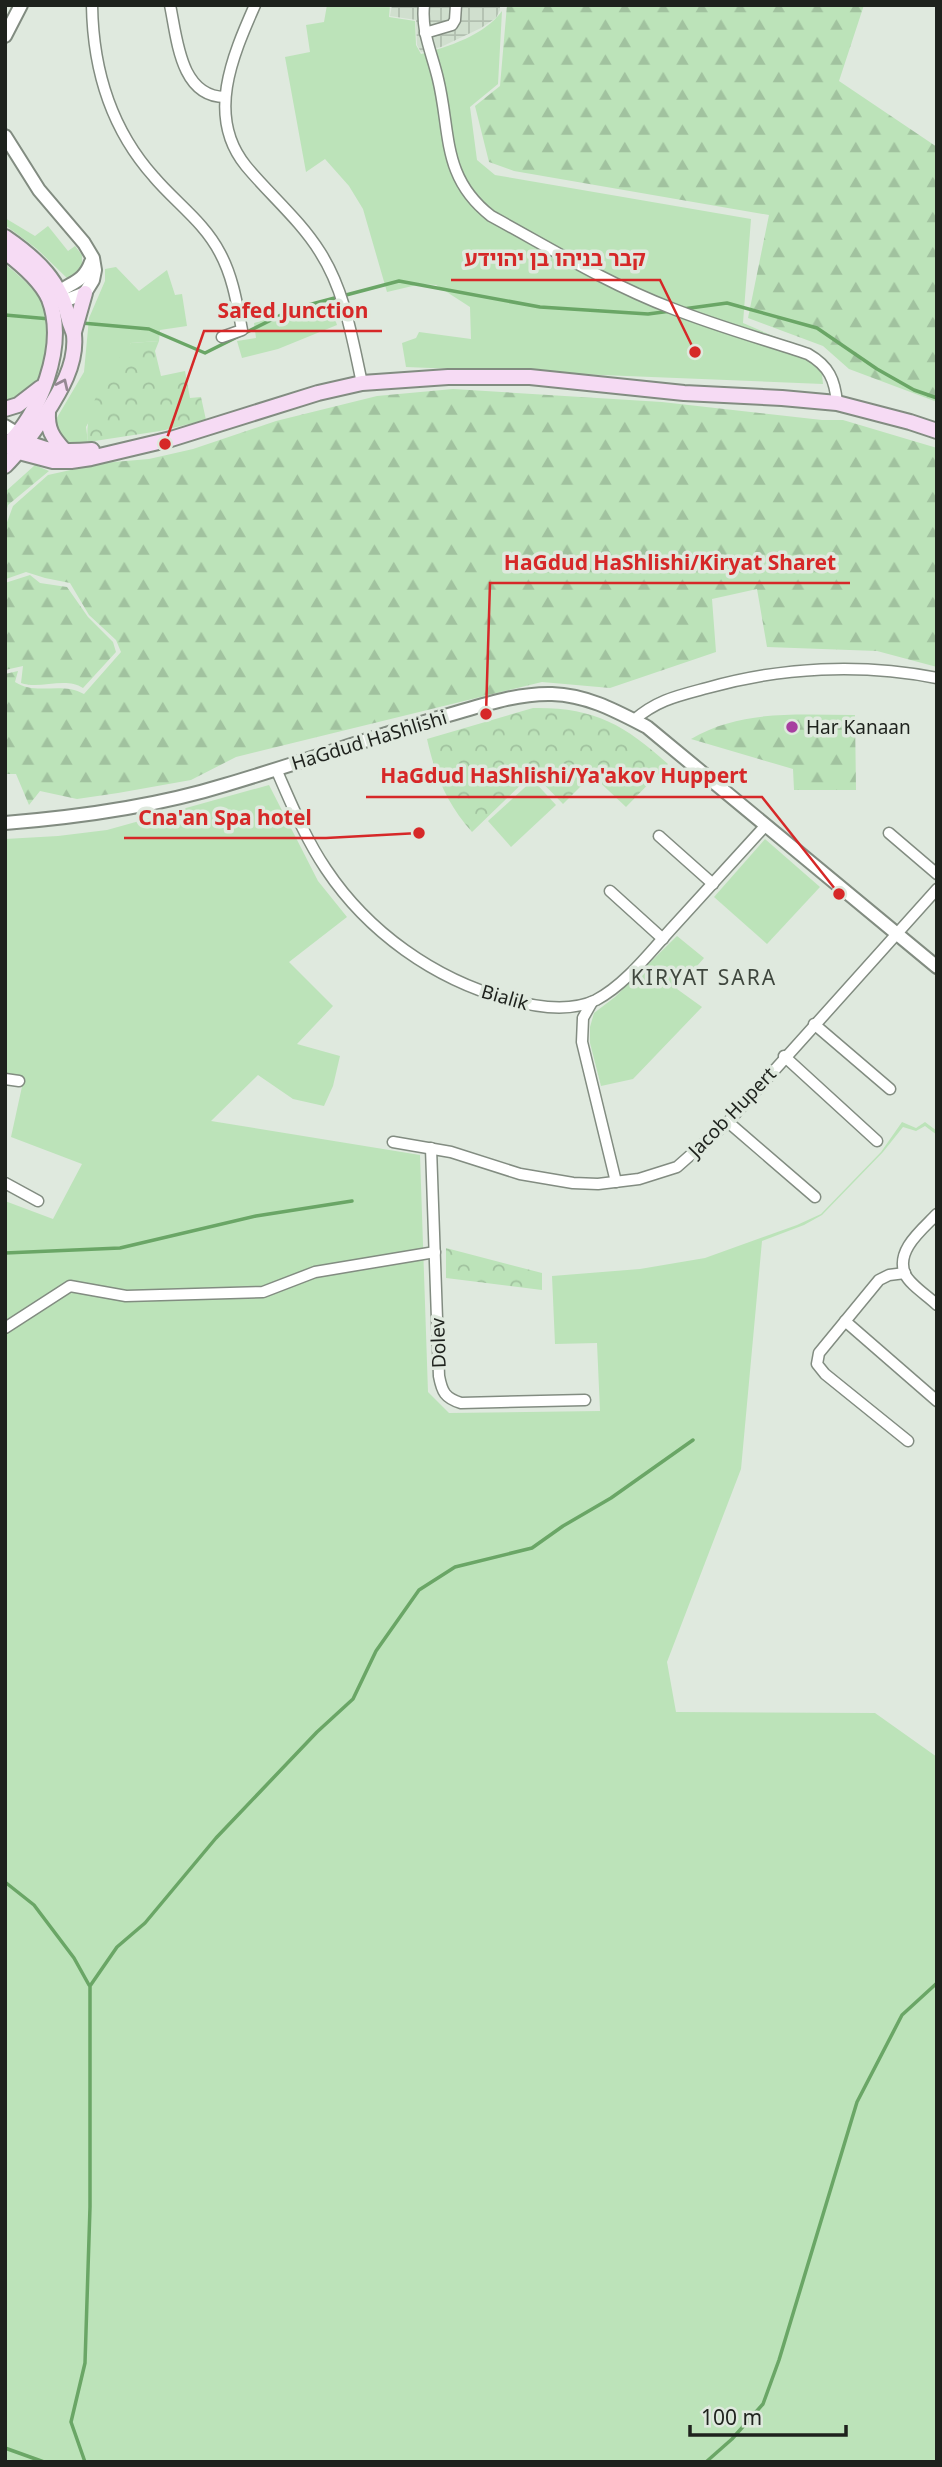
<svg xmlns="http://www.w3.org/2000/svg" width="942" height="2467" font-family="'Noto Sans','Noto Sans Hebrew',sans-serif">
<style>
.industrial{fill:url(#industrial-grid)}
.grass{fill:#bce3b9}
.forest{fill:url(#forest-firs)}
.park{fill:url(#park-crowns)}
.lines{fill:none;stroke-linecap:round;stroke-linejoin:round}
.stream{stroke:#6aa666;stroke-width:3.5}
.minor-casing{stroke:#828c81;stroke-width:13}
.tertiary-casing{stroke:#828c81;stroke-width:16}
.secondary-casing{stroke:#828c81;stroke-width:18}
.minor{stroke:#fff;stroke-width:10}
.tertiary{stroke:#fff;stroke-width:12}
.secondary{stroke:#f6dbf4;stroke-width:14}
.oneway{stroke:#958893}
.poi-dot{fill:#a73ea0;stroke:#dfe9de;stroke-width:2.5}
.labels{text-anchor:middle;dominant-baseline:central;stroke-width:7;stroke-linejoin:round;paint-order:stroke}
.poi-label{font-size:19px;fill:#1e221d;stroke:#dfe9de;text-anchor:start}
.street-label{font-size:19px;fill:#1e221d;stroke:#dfe9de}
.neighbourhood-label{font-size:21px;letter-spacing:2px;fill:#3f473e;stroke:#dfe9de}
.leader{fill:none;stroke:#d62828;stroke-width:2.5}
.callout-dot{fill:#d62828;stroke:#dfe9de;stroke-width:2.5}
.callout-label{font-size:21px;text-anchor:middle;font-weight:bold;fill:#d62828;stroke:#dfe9de;stroke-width:7;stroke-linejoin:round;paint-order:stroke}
</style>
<defs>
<pattern id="industrial-grid" width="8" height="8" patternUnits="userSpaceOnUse" patternTransform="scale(1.75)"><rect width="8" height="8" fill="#d0dfce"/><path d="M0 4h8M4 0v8" fill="none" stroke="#b2bfb0"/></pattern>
<pattern id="forest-firs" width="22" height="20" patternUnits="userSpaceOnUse" patternTransform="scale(1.75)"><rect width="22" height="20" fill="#bce3b9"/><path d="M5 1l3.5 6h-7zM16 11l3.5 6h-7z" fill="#a1c29f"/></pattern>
<pattern id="park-crowns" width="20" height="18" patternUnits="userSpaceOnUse" patternTransform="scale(1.75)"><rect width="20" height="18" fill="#bce3b9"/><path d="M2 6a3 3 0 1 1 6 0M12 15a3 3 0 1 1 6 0" fill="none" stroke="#a1c29f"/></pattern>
</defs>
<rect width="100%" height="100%" fill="#dfe9de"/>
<path class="industrial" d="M 392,5 L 500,5 L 500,10 L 496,18 L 481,28 L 441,47 L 421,52 L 417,45 L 416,20 L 390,16 Z"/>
<g class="grass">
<path d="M 327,5 L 390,5 L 389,17 L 415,21 L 416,45 L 421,54 C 448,47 485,35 502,11 L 498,84 L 470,107 L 477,160 L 495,175 L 751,219 L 743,323 L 820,356 L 823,384 L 406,367 L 402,343 L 416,338 L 419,332 L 471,339 L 470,307 L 436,285 L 421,284 L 387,292 L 363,209 L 349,186 L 325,159 L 306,172 L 285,57 L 310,52 L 306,25 L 324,22 Z"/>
<path d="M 5,218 L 35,236 L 48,226 L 68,251 L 75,246 L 82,255 L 82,269 L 74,279 L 68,279 L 37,249 L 5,225 Z"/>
<path d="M 5,264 C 26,281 49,301 52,329 C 53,337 49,348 47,356 C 42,386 38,391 9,400 L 5,400 Z"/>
<path d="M 116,267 L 139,291 L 167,270 L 175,295 L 182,294 L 187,326 L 160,330 L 159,341 L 131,343 L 86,427 L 88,442 L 67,443 L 57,432 L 55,421 L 84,372 L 89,318 L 105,281 L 105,269 Z"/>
<path d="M 329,301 L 337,325 L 278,349 L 242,358 L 237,341 L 256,338 L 254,323 Z"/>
<path d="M 533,780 L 556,805 L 511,847 L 488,821 Z"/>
<path d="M 269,785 L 318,881 L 347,917 L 289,962 L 333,1006 L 297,1044 L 340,1056 L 333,1086 L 324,1106 L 293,1099 L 258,1075 L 211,1121 L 420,1155 L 428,1392 L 449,1413 L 600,1411 L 597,1343 L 555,1344 L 552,1276 L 640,1269 L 705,1258 L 797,1225 L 821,1214 L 881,1152 L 902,1122 L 916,1128 L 925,1122 L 937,1131 L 937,1135 L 925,1126 L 916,1131 L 903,1127 L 883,1152 L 822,1215 L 804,1225 L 762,1241 L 741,1469 L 667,1662 L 676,1712 L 875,1713 L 937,1757 L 937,2462 L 5,2462 L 5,1201 L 53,1219 L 82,1164 L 11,1137 L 23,1082 L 5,1078 L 5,839 L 58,836 L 107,830 Z"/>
<path d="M 765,839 L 820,887 L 767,944 L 714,897 Z"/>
<path d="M 677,936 L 704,958 L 677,989 L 702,1007 L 633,1079 L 601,1086 L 590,1043 L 590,1027 L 594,1013 L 615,997 Z"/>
</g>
<g class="forest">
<path d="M 507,5 L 864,5 L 839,81 L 937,147 L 937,402 L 849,369 L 823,346 L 748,318 L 769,215 L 514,171 L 489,162 L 475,106 L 500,86 Z"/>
<path d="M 453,389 L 662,402 L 822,420 L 843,420 L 937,448 L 937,667 L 877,651 L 767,647 L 757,589 L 712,599 L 716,652 L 610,688 L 542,682 L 236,757 L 191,780 L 118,793 L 77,799 L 40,791 L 29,805 L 16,774 L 5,774 L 5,674 L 18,671 L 15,682 C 36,696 61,681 84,694 L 121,652 L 116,640 L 89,615 L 70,583 L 45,578 L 26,572 L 6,579 L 6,525 L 13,506 L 48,475 L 102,463 L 149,459 L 193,449 L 276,421 L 377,396 Z"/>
<path d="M 35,465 L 49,471 L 8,505 L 5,516 L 5,492 Z"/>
<path d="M 30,575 L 40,583 L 67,587 L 88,617 L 113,642 L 116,652 L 83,688 C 65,676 40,690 21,683 L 23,666 L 5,670 L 5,583 Z"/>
<path d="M 855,715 L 856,790 L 794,790 L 793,769 L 691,739 C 741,709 799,715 855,715 Z"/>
</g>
<g class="park">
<path d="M 159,341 L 155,351 L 161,376 L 185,371 L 190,398 L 201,397 L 206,420 L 160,431 L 88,442 C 83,407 110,369 131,343 Z"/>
<path d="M 533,708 C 593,707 624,724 668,764 L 626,807 L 592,775 L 563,804 L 533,773 L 472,832 C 447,804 435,775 427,739 Z"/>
<path d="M 446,1248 L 542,1273 L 542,1290 L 446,1278 Z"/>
</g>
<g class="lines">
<g class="stream">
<path d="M 683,309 L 727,303 L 817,328 L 877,369 L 914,390 L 937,398"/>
<path d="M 5,315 L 50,319"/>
<path d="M 82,323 L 149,329 L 205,353 L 293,309 L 399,281 L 540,307 L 648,314 L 671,311"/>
<path d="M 5,1253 L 120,1248 L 256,1216 L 352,1201"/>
<path d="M 5,1882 L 34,1905 L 74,1958 L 89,1985"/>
<path d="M 5,2448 L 44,2462"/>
<path d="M 85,2462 L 71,2422 L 85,2363 L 90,2207 L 90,1986 L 117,1947 L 145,1923 L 216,1838 L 317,1732 L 353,1699 L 376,1651 L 419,1590 L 455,1567 L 532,1548 L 563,1526 L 611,1498 L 693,1440"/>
<path d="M 706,2462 L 732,2439 L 763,2404 L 779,2360 L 857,2102 L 902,2015 L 937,1983"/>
</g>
<defs>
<g id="minor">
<path d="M 92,5 C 93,69 111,129 154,177 C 176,203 204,222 220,253 C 233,277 237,304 242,330 L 222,337"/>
<path d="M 170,5 C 177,38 180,97 225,97"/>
<path d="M 255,5 C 232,57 206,117 246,166 C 270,195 300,220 320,252 C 345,291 352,338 362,383"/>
<path d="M 424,5 C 421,32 432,53 438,79 C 451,132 441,177 491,216 C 550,248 608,284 671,308 C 716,326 763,339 808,354 C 829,366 835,380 837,403"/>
<path d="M 425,33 L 452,25 L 455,20 L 456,5"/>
<path d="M 634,720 C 657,700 677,696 707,688 C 781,667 861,663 937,678"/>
<path d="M 276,769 C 291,803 305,838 326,869 C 368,932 434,979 507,999 C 535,1007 569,1013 596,1000 C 626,984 650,952 673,927 C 704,893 735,859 766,825"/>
<path d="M 889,833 L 937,874"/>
<path d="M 659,836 L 713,884"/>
<path d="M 610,891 L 663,939"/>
<path d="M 592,1002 L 583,1018 L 582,1042 L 616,1182"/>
<path d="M 814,1024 L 890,1089"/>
<path d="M 784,1056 L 877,1141"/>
<path d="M 5,1079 L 19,1081"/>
<path d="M 728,1122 L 815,1197"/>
<path d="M 393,1142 L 451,1152 L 520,1174 L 573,1183 L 598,1184 L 639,1179 L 677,1167 L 728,1122 L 937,889"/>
<path d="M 431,1148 L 439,1376 C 442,1392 445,1398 461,1403 L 585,1400"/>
<path d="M 5,1183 L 38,1201"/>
<path d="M 937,1214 C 923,1229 895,1250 905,1274 C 910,1285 928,1296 937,1305"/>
<path d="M 905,1273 L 889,1275 L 879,1280 L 819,1353 L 817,1364 L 825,1374 L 908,1441"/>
<path d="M 845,1321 L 937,1401"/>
<path d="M 5,1328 L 70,1286 L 126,1296 L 263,1292 L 315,1272 L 435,1252"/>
</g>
<g id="tertiary">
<path d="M 5,36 L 21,5"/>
<path d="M 5,136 L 39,190 L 84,243 L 93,258 L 95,270 L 93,280 L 85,293 L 64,301 L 53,301"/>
<path d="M 52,298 C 67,282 83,285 91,262"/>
<path d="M 5,426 L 18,434"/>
<path d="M 5,823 C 79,817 154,807 225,785 C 296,764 367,739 438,718 C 475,708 513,693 552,694 C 587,695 616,711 647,727 L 937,967"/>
</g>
<g id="secondary">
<path d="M 5,237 C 37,259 61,281 69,320 C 70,325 73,330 74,335 C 77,364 60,392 45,415 C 33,433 21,450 5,466"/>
<path d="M 5,252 C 21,264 41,281 49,299 C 67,346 40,415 5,447"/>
<path d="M 74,332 L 85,293"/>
<path d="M 5,409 L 18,405 L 40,388"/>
<path d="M 48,411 C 47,429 52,437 64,450"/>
<path d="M 21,437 C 40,453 68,452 92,450"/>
<path d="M 8,445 L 19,452 L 53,461 L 71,461 L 91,458 L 171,439 L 318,393 L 362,383 L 448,377 L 530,377 L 684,393 L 782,398 L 837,403 L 910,422 L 937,431"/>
</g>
</defs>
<use href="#minor" class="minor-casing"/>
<use href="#tertiary" class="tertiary-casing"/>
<use href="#secondary" class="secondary-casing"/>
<use href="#minor" class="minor"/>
<use href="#tertiary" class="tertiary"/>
<use href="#secondary" class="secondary"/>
</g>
<defs><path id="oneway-chevron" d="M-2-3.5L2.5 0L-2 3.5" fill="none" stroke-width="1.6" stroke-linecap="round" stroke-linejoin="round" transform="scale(1.75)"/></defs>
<use class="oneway" href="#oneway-chevron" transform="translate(63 384) rotate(-65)"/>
<circle class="poi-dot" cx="792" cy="727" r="7"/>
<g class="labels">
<g class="poi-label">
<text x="806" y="727">Har Kanaan</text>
</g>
<g class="street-label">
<text transform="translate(369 740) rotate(-17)">HaGdud HaShlishi</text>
<text transform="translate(505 997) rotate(16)">Bialik</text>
<text transform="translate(732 1112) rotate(-46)">Jacob Hupert</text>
<text transform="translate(438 1343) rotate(-92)">Dolev</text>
</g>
<g class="neighbourhood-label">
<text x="704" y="977">KIRYAT SARA</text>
</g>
</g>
<path class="leader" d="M695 352L660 280H451M165 444L204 331H382M486 714L490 583H850M839 894L762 797H366M419 833L326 838H124"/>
<g class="callout-dot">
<circle cx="695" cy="352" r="7"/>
<circle cx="165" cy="444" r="7"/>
<circle cx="486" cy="714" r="7"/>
<circle cx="839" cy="894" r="7"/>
<circle cx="419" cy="833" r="7"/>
</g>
<g class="callout-label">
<text x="555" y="266">קבר בניהו בן יהוידע</text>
<text x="293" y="318">Safed Junction</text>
<text x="670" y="570">HaGdud HaShlishi/Kiryat Sharet</text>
<text x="564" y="783">HaGdud HaShlishi/Ya'akov Huppert</text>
<text x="225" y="825">Cna'an Spa hotel</text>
</g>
<rect width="942" height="2467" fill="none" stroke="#1e221d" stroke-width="14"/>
<path d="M690 2425v10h156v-10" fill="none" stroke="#1e221d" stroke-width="3.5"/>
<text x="701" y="2425" font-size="21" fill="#1e221d" stroke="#dfe9de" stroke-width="5" paint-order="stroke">100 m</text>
</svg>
